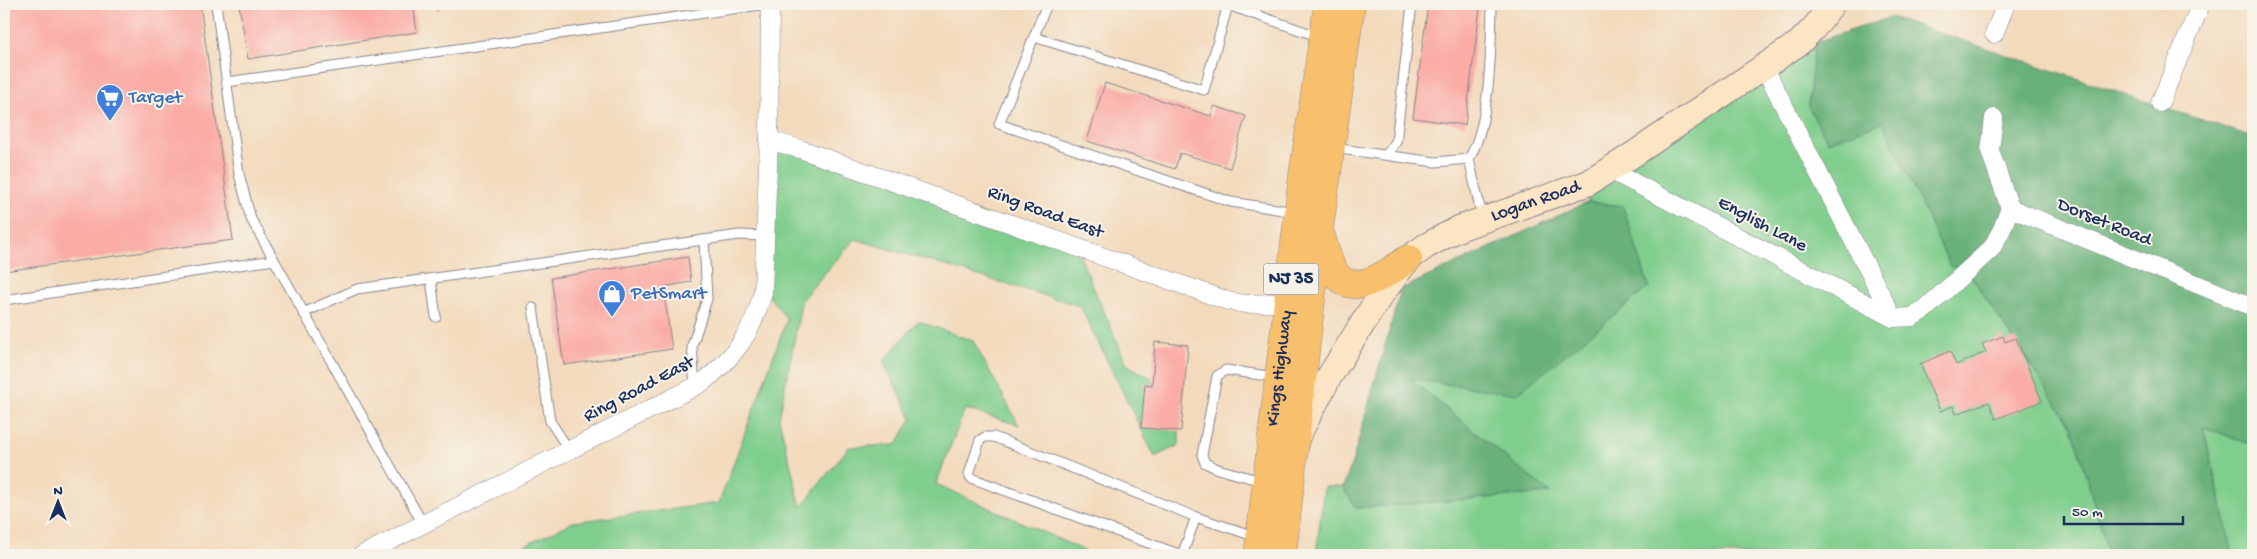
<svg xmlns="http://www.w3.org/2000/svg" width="2257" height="559" font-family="'Gochi Hand',sans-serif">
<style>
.green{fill:#80ce8d;stroke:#4e7e76}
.forest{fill:#68b178;stroke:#42706b}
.building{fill:#faaca5}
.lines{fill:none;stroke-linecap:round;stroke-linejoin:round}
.lane-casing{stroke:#87848d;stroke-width:11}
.street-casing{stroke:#87848d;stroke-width:19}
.secondary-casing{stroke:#87848d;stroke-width:27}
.primary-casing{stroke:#87848d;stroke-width:29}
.path{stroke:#87848d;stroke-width:3;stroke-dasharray:1 4;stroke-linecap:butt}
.lane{stroke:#fff;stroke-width:9}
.street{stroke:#fff;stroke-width:18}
.secondary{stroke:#fce5c4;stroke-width:25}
.primary{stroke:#f8bf6c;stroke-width:28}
.labels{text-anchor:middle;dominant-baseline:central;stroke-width:4;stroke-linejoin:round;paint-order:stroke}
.shield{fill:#f7f3e8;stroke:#5d6a87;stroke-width:1}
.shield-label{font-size:18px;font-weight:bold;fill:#1b2f5e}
.shop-label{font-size:19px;fill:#366cbe;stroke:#f7f3e8;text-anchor:start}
.street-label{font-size:19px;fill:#1b2f5e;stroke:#f7f3e8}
</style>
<rect width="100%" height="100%" fill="#f7f3e8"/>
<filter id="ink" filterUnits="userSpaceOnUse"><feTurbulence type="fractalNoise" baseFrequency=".02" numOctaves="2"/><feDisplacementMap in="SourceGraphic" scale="10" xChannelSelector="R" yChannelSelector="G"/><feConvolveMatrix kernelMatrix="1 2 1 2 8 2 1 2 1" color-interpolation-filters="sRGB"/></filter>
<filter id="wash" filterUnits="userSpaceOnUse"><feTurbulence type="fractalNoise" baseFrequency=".0096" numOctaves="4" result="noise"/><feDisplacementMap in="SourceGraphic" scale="20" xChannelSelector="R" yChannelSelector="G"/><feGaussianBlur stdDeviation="1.12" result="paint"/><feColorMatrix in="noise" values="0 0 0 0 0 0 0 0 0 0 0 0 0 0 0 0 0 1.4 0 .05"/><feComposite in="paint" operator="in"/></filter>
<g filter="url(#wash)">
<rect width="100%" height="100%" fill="#f3dabc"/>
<g class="green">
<path d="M 1815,42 L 1808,106 L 1828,142 L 1883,121 L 1950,265 L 1967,270 L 2072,427 L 2109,555 L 1316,555 L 1324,487 L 1343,487 L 1356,508 L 1549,493 L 1409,378 L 1623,206 L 1588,202 L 1584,184 Z"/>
<path d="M 765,136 L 1076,247 L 1127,365 L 1179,392 L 1179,445 L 1155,457 L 1080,306 L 855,239 L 802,299 L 779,419 L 801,507 L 849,447 L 896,445 L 912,418 L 883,362 L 918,321 L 973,341 L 1019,425 L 965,409 L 936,484 L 1094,555 L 765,555 L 751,550 L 729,555 L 616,555 L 601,549 L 586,555 L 505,555 L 573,522 L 719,503 L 787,319 L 760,285 Z"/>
<path d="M 2203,426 L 2253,445 L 2253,555 L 2233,555 Z"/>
</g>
<g class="forest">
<path d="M 1892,17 L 2253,137 L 2253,445 L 2203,427 L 2233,555 L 2109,555 L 2072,427 L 1967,270 L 1950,266 L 1883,122 L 1828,142 L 1808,106 L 1815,42 Z"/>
<path d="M 1588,202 L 1623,206 L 1649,287 L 1517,394 L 1410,379 L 1550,493 L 1356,508 L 1343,487 L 1351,466 L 1401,289 Z"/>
</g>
<g id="blocks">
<g class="building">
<path d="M 4,4 L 200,4 L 233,240 L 4,271 Z"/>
<path d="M 239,4 L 419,4 L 414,11 L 417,32 L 248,59 Z"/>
<path d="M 1428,4 L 1480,8 L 1465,125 L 1413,118 Z"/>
<path d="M 1105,83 L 1211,116 L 1214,106 L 1246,116 L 1230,168 L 1180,153 L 1175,169 L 1087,141 Z"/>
<path d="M 688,257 L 691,282 L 663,287 L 672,349 L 564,365 L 551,278 Z"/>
<path d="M 2003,336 L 2005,342 L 2016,338 L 2042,401 L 1996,419 L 1989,402 L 1956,414 L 1953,406 L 1940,411 L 1920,364 L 1950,351 L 1956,365 L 1986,352 L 1982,344 Z"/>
<path d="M 1155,342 L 1188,345 L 1181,431 L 1141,428 L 1145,384 L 1152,385 Z"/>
</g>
</g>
</g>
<g filter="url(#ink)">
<use href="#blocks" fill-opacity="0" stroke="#87848d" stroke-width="1"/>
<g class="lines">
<defs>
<g id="lane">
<path d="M 216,4 L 239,174 L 251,219 L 423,524"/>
<path d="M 1047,4 L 999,124 L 1231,202 L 1296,212"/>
<path d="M 1225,4 L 1320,37"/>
<path d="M 1034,37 L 1204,90 L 1228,5"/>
<path d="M 227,82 L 767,4"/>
<path d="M 1333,148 L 1435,162 L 1469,159 C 1491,121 1491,48 1492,4"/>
<path d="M 1386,155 L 1396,142 L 1412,4"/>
<path d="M 1469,159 L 1482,217"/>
<path d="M 431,279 L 436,317"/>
<path d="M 4,300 L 274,260"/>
<path d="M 533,308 L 550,421 L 569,450"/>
<path d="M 303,313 L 357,289 L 739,235 L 765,236"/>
<path d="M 695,386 L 692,346 L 707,299 L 704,240"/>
<path d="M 1265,482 L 1218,469 L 1205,463 L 1202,455 L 1217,376 L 1226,370 L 1275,377"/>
<path d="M 1181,555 L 971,478 L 969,474 L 980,440 L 985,437 L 994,437 L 1196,517 L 1257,537"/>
<path d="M 1182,555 L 1196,517"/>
</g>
<g id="street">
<path d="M 1994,34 L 2006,4"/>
<path d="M 1763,65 L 1893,318"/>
<path d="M 2160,103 L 2201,4"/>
<path d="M 1994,118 L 1990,151 L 2010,208"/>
<path d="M 769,140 L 800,149 L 1228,301 L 1245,304 L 1298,302"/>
<path d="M 1610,170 L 1893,318 L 1912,317 L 1925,309 L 1992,248 L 2002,229 L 2010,208 L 2253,307"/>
<path d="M 362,555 L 700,384 C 733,360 753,332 763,292 L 769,140 L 770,4"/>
</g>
<g id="secondary">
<path id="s1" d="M 1297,437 L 1329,377 L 1378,299 L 1408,259 L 1426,246 L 1460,228 L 1588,183 L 1628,158 L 1799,43 L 1814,28 L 1832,4"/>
</g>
<g id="primary">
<path d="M 1321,236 C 1325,247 1327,260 1333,270 C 1352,302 1388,272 1408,259"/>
<path id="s2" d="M 1258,555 L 1303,175 L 1328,4"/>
<path d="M 1282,555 L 1319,230 L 1351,4"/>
</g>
</defs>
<use href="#lane" class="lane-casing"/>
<use href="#street" class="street-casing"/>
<use href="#secondary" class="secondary-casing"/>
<use href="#primary" class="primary-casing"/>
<path class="path" d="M 429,4 L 441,13"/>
<use href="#lane" class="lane"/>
<use href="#street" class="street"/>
<use href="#secondary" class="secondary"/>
<use href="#primary" class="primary"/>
</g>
</g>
<defs>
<symbol id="supermarket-pin" viewBox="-11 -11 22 30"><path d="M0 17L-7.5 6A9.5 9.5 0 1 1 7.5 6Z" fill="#3f7fe0" stroke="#f7f3e8"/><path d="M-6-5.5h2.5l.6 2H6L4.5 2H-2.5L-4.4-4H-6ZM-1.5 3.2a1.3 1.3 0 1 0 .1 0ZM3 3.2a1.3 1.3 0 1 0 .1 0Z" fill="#fff"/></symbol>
<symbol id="shop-pin" viewBox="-11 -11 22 30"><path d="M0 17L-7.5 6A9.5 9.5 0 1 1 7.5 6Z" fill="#3f7fe0" stroke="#f7f3e8"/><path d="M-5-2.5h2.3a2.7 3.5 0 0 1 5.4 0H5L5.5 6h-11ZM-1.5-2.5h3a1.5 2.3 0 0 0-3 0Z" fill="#fff"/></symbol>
</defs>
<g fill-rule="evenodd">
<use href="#supermarket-pin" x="94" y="82" width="32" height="43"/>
<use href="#shop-pin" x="596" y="278" width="32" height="43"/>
</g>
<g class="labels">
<rect class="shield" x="1263.5" y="263.5" width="55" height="31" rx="4"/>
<g class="shield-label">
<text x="1291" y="279">NJ 35</text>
</g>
<g class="shop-label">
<text x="129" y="98">Target</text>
<text x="631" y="294">PetSmart</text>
</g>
<g class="street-label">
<text stroke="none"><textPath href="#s1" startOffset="351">Logan Road</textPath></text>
<text transform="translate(1045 213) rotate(20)">Ring Road East</text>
<text transform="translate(2104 223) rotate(22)">Dorset Road</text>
<text transform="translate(1762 225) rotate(28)">English Lane</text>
<text stroke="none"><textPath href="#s2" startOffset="188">Kings Highway</textPath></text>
<text transform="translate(639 390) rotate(-28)">Ring Road East</text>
</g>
</g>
<rect width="2257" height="559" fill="none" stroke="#f7f3e8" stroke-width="20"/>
<g transform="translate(58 502)" stroke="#f7f3e8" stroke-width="4" paint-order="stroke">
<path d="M0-4L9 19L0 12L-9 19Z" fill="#1b2f5e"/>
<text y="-8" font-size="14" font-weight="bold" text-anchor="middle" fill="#1b2f5e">N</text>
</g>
<path d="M2064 516v8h119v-8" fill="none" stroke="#1b2f5e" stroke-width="2.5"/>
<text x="2072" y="516" font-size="15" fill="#1b2f5e" stroke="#f7f3e8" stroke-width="4" paint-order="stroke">50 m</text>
</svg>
